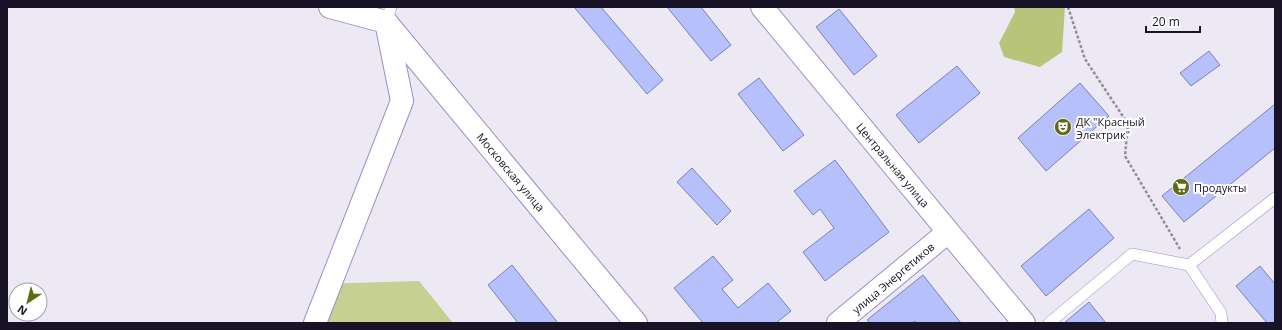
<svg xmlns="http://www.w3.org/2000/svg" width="1282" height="330" font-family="'Open Sans',sans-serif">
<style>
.green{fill:#c6d092}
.forest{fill:#b9c47b}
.building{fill:#b6c1fc;stroke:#7882b8}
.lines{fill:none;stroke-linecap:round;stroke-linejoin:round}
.lane-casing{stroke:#9d8ec7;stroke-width:12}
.street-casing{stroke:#9d8ec7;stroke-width:24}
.secondary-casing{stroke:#9d8ec7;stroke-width:24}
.path{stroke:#918d9d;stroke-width:2.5;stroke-dasharray:3 2;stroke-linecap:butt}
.lane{stroke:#fff;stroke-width:11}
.street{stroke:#fff;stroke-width:22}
.secondary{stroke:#fff;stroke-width:22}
.labels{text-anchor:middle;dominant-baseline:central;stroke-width:4;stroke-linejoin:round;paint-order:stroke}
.poi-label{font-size:11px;fill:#191328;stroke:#fff;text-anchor:start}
.street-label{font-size:11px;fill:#191328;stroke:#fff}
</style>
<rect width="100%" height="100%" fill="#ece9f5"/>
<path class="green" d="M 419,281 L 453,323 L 314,323 L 317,284 Z"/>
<path class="forest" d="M 1014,7 L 1065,7 L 1062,52 L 1040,67 L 1004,57 L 999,43 L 1015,12 Z"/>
<g class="building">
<path d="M 574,7 L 601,7 L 663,80 L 647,94 Z"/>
<path d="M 667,7 L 701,7 L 731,45 L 711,61 Z"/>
<path d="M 839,9 L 877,56 L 854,75 L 816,27 Z"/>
<path d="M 1209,51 L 1220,65 L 1191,86 L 1180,73 Z"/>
<path d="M 957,66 L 980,93 L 919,143 L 896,115 Z"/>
<path d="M 759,78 L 804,135 L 783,151 L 738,94 Z"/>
<path d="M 1080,83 L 1109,116 L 1046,171 L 1018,138 Z"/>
<path d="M 1275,104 L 1275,148 L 1184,222 L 1162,196 Z"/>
<path d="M 835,160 L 889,232 L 825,281 L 803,252 L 834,228 L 820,209 L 813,215 L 794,191 Z"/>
<path d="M 692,168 L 731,211 L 717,225 L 677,182 Z"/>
<path d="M 1089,209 L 1114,238 L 1046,296 L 1021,266 Z"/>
<path d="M 713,256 L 733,280 L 722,289 L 738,308 L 768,283 L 791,311 L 776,323 L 703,323 L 674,288 Z"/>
<path d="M 512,265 L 558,323 L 518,323 L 488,285 Z"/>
<path d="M 1260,266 L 1275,284 L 1275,323 L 1267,323 L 1236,286 Z"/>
<path d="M 923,275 L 961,323 L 916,323 L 915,321 L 912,323 L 870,323 L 867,320 Z"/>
<path d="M 1089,302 L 1106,323 L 1064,323 Z"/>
</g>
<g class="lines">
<defs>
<g id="lane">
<path d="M 383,19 L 386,22 L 391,7"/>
<path d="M 1189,265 L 1221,313 L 1222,323"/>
<path d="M 1049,323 L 1132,254 L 1189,265 L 1275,198"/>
</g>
<g id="street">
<path d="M 762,7 L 1024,323"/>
<path d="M 315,323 L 402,101 L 386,22 L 330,7"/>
<path d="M 838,323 L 948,232"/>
</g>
<path id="secondary" d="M 386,22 L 636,323"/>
</defs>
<use href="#lane" class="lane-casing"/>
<use href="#street" class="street-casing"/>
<use href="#secondary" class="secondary-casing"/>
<path class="path" d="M 1068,7 L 1085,59 L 1128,124 L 1125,156 L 1180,249"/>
<use href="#lane" class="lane"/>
<use href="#street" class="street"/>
<use href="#secondary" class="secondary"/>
</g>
<defs>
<symbol id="theatre-disc" viewBox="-11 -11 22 22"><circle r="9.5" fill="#616a10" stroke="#fff"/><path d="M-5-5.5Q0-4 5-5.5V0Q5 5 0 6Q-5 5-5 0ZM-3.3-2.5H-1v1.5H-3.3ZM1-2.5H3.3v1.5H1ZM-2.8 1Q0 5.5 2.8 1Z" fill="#fff"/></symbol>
<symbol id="supermarket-disc" viewBox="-11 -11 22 22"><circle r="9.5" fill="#616a10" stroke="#fff"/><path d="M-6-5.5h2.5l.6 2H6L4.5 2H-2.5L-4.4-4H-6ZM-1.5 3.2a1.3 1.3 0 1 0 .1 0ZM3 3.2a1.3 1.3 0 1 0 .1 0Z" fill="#fff"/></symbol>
</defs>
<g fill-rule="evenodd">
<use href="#theatre-disc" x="1053" y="117" width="20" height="20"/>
<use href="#supermarket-disc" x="1171" y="177" width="20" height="20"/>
</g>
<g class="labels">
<g class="poi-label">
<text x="1076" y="121">ДК "Красный<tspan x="1076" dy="13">Электрик"</tspan></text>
<text x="1194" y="187">Продукты</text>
</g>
<g class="street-label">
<text transform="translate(893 165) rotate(50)">Центральная улица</text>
<text transform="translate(511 172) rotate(50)">Московская улица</text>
<text transform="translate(893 278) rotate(-40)">улица Энергетиков</text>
</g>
</g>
<rect width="1282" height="330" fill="none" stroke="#191328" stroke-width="16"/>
<g transform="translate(28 302) rotate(215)"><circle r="19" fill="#ffffff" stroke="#a3a1a9"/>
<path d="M0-3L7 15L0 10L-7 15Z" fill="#616a10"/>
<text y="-6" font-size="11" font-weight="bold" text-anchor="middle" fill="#191328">N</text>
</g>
<path d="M1146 26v6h54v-6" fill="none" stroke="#191328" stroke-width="2"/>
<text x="1152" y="26" font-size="12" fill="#191328" stroke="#ffffff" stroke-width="3" paint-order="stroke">20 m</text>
</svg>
